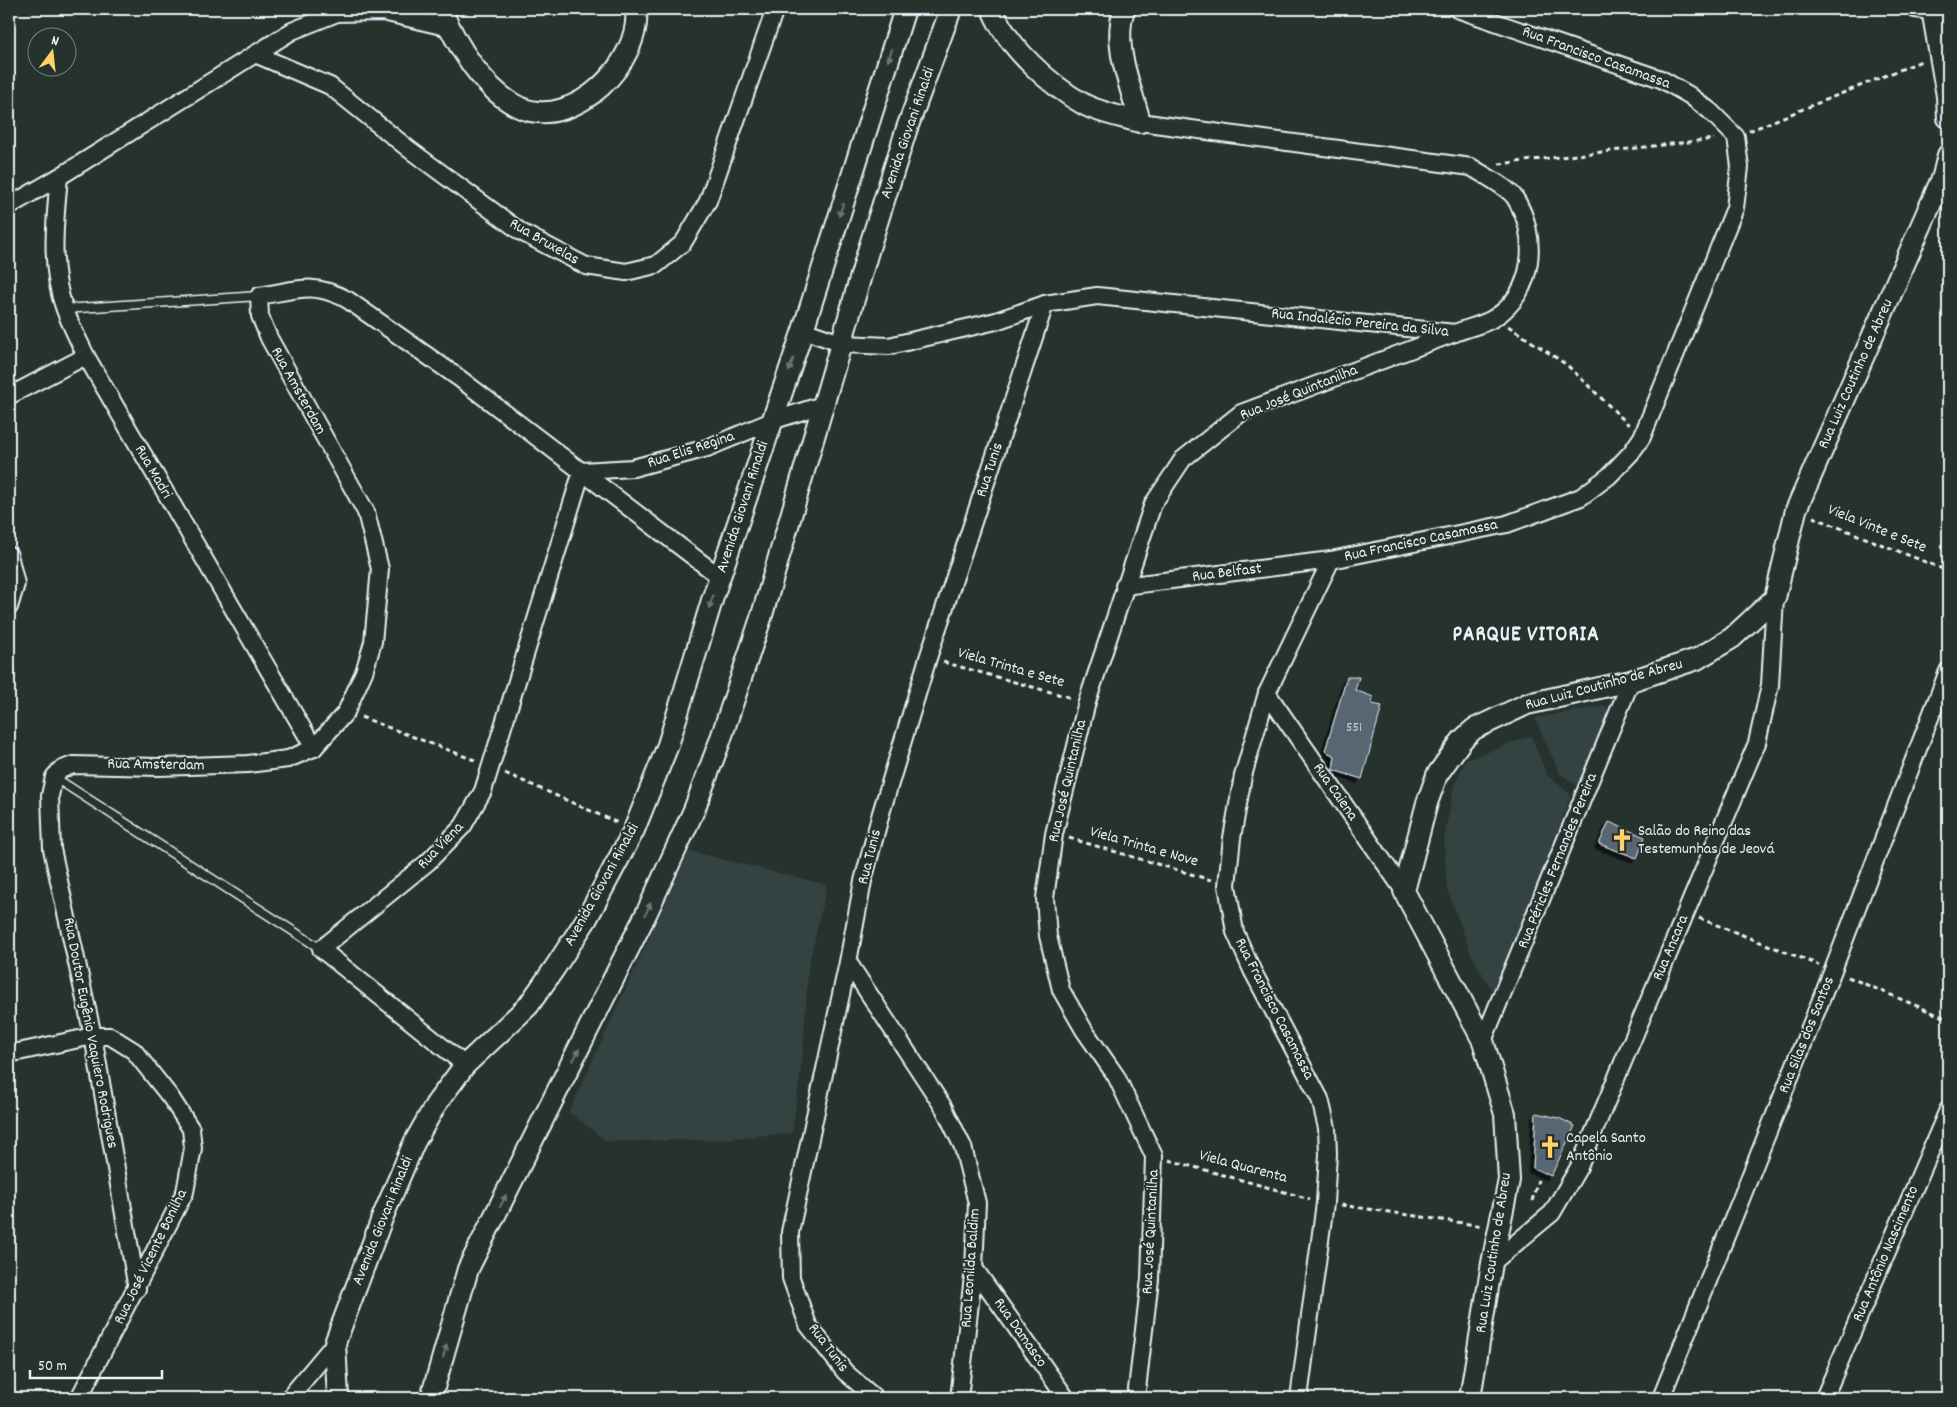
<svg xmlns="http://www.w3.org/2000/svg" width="1957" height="1407" font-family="Dekko,sans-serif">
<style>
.built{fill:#354242}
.building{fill:#586573;stroke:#e8f1f8;filter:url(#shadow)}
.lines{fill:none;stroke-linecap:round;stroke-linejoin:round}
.service-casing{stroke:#e8f1f8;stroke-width:11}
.minor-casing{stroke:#e8f1f8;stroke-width:20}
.tertiary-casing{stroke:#e8f1f8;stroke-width:24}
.path{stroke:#e8f1f8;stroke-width:3;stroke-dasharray:5 4;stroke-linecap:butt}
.service{stroke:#26332d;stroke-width:8}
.minor{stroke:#26332d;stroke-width:16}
.tertiary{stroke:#26332d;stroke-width:20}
.oneway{fill:#6a7674}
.labels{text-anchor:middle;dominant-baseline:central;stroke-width:4;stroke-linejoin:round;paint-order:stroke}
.number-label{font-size:14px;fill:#c4ced7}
.street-label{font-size:16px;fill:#e8f1f8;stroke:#26332d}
.poi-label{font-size:16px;fill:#e8f1f8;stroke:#26332d;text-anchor:start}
.district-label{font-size:21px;font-weight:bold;letter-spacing:1px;fill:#e8f1f8;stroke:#26332d}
</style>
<defs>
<filter id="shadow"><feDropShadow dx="-4.5" dy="4.5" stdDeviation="0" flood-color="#0009"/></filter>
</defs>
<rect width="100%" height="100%" fill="#26332d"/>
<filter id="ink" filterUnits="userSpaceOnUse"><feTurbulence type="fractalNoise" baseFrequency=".02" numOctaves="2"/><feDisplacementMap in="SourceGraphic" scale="10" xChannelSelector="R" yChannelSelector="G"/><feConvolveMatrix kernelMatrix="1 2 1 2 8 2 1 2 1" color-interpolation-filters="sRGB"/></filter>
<g filter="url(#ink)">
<g class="built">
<path d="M 1605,706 L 1612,713 L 1579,787 L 1560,774 L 1535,718 Z"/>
<path d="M 1531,736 L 1547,775 L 1571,795 L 1496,997 L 1472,956 L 1447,889 L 1444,840 L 1454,786 L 1466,760 Z"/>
<path d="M 689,851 L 827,885 L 808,968 L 803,1053 L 792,1133 L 710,1140 L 606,1141 L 569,1112 Z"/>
</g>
<g class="building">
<path d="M 1347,677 L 1359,677 L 1355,690 L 1373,697 L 1372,704 L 1382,706 L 1362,779 L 1333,770 L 1335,756 L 1325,751 Z"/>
<path d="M 1609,822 L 1645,837 L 1637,858 L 1599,844 Z"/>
<path d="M 1536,1113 L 1559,1118 L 1575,1126 L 1551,1176 L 1533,1168 Z"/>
</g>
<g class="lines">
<defs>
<g id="service">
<path d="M 64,309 L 259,296"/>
<path d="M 54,777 L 321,949"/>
</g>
<g id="minor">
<path d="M 1915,9 L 1932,11"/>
<path d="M 255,54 L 330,86 L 410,150 L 521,232 L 586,266 L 626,272 L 656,265 L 683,243 L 708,201 L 775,9"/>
<path d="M 59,177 C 55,221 49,268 65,310 C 71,326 79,341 86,356 L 314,748"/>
<path d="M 9,206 L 59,177 L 292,31 L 337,13 L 383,12 L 450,28"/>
<path d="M 803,330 L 843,344 L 889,346 L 996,321 L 1045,304 L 1097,296 L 1455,333 C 1467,328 1483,325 1494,318 C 1535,293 1539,235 1515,198 C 1509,188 1482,174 1471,167 L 1140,122"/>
<path d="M 9,396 L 86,356"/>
<path d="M 582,471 L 633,468 L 707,448 L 772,421 L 825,404"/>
<path d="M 9,555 L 16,584 L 9,607"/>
<path d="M 1124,586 L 1331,560 L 1507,524 L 1581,497 L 1609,476 L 1631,453 L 1642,437 L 1735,208 L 1740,167 L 1736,137 L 1710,111 L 1689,95 L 1661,79 L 1457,9"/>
<path d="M 1267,693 L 1404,891"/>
<path d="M 848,962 L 944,1108 L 963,1147 L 977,1203 L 974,1268 L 959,1398"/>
<path d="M 1483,1041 L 1631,681"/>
<path d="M 9,1054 L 93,1036 L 110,1036 L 134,1051 L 171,1098 L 191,1129 L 193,1148 L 185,1192 L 79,1398"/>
<path d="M 465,1065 L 321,949 L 428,862 L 463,826 L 483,791 L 582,471"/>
<path d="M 1492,1263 L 1552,1213 L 1579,1167 L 1757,743 L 1770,685 L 1775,598"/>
<path d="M 974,1268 L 1066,1398"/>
<path d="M 137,1289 L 93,1036 L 52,849 L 50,796 L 54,777 L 60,770 L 73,765 L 159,767 L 248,764 L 288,759 L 314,748 L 346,712 L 364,672 L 373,642 L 380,569 L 366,512 L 269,338 L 260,316 L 259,296 C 297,290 313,281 348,300 L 459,378 L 720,577"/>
<path d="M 289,1398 L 335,1343"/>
<path d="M 875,1398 L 845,1372 L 808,1325 L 791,1278 L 790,1232 L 848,962 L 863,881 L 881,813 L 928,658 L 1045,304"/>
<path d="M 1136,1398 L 1150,1279 L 1154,1156 L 1116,1076 L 1084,1030 L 1061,990 L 1048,936 L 1045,898 L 1054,834 L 1087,702 L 1153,504 L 1183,459 L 1241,413 L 1455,333"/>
<path d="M 1299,1398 L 1325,1203 L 1328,1154 L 1327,1128 L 1320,1099 L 1252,970 L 1235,932 L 1227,885 L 1232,838 L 1243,776 L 1267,693 L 1331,560"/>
<path d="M 1661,1398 L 1833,970 L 1948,671"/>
<path d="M 1824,1398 L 1948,1110"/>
</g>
<g id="tertiary">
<path d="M 441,9 C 456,44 484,92 521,108 C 574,130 642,62 636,9"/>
<path d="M 992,9 C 1007,46 1049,85 1085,105 C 1101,113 1123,117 1140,122"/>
<path d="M 1124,9 C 1112,47 1131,85 1140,122"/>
<path d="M 1932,9 L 1947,96 L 1948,118"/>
<path d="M 338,1398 L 335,1343 L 383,1216 L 414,1143 L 436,1104 L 465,1065 L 528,1006 L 554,969 L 586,920 L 634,830 L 668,745 L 713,597 L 803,330 L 905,9"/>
<path d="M 431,1398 L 468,1269 L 647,912 L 694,810 L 720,741 L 762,615 L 869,248 L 907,128 L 951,9"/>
<path d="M 1470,1398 L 1492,1263 L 1509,1180 L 1505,1114 L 1483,1041 L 1404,891 L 1427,803 L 1437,775 L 1462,740 L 1474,729 L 1527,704 L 1631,681 L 1697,659 L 1732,638 L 1775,598 L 1796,510 L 1943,176 L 1948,155"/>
</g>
</defs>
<use href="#service" class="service-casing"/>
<use href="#minor" class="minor-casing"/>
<use href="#tertiary" class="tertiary-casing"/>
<g class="path">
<path d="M 1749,131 L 1924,60"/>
<path d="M 1499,164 L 1714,139"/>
<path d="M 1508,326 L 1567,365 L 1629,425"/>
<path d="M 1813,517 L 1948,571"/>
<path d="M 943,662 L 1072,698"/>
<path d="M 361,717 L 477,761"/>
<path d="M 505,773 L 618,823"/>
<path d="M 1069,838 L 1211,880"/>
<path d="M 1699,918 L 1819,965"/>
<path d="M 1848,977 L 1948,1019"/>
<path d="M 1169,1160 L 1310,1199"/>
<path d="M 1532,1201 L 1538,1180"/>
<path d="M 1341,1205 L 1483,1226"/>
</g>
<use href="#service" class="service"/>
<use href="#minor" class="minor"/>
<use href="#tertiary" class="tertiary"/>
</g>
<defs><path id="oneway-solid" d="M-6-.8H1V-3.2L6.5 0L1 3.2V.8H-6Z" transform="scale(1.25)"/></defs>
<g class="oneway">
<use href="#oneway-solid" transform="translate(890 55) rotate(108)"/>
<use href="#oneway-solid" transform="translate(841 210) rotate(108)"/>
<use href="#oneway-solid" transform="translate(791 365) rotate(109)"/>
<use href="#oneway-solid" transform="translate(711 602) rotate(108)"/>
<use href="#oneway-solid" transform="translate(648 909) rotate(-65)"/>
<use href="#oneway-solid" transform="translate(576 1055) rotate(-64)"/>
<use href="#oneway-solid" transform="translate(503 1201) rotate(-63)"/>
<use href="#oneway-solid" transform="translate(445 1351) rotate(-74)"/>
</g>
</g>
<defs>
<symbol id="church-bare" viewBox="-9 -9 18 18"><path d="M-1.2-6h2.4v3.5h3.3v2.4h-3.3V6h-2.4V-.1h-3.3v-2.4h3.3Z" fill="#ffd166" stroke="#26332d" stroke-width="2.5" paint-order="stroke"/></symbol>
</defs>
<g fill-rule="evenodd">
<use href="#church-bare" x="1606" y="824" width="32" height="32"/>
<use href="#church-bare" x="1534" y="1131" width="32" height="32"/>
</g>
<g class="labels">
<g class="number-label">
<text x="1354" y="728">551</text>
</g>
<g class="street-label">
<text transform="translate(1596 58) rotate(20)">Rua Francisco Casamassa</text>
<text transform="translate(908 133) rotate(-71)">Avenida Giovani Rinaldi</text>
<text transform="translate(544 242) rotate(30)">Rua Bruxelas</text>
<text transform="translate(1360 323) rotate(6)">Rua Indalécio Pereira da Silva</text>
<text transform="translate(1856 374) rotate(-66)">Rua Luiz Coutinho de Abreu</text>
<text transform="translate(298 391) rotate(61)">Rua Amsterdam</text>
<text transform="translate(1299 393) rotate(-22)">Rua José Quintanilha</text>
<text transform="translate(691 450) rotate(-18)">Rua Elis Regina</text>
<text transform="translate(990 470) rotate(-72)">Rua Tunis</text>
<text transform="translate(153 472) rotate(60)">Rua Madri</text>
<text transform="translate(743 507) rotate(-72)">Avenida Giovani Rinaldi</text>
<text transform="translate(1877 529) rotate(22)">Viela Vinte e Sete</text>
<text transform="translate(1421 541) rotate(-12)">Rua Francisco Casamassa</text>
<text transform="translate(1227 573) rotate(-7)">Rua Belfast</text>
<text transform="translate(1011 668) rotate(16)">Viela Trinta e Sete</text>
<text transform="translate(1604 685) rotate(-15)">Rua Luiz Coutinho de Abreu</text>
<text transform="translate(156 765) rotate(1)">Rua Amsterdam</text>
<text transform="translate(1068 781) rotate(-77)">Rua José Quintanilha</text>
<text transform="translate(1335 792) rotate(55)">Rua Caiena</text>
<text transform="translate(441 846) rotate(-46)">Rua Viena</text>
<text transform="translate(1144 847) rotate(16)">Viela Trinta e Nove</text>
<text transform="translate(870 857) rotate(-76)">Rua Tunis</text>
<text transform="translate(1558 861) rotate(-68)">Rua Péricles Fernandes Pereira</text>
<text transform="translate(602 885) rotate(-61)">Avenida Giovani Rinaldi</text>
<text transform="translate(1671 948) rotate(-67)">Rua Ancara</text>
<text transform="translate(1274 1009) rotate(63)">Rua Francisco Casamassa</text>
<text transform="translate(90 1033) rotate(79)">Rua Doutor Eugênio Vaquiero Rodrigues</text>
<text transform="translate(1807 1035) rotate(-68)">Rua Silas dos Santos</text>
<text transform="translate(1243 1167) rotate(15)">Viela Quarenta</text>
<text transform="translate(383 1221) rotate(-68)">Avenida Giovani Rinaldi</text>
<text transform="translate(1151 1232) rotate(-87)">Rua José Quintanilha</text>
<text transform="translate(1494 1253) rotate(-81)">Rua Luiz Coutinho de Abreu</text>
<text transform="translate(1886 1254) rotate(-67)">Rua Antônio Nascimento</text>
<text transform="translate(151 1257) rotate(-64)">Rua José Vicente Bonilha</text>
<text transform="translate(971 1268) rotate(-86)">Rua Leonilda Baldim</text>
<text transform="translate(1020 1333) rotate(55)">Rua Damasco</text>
<text transform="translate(828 1348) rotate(53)">Rua Tunis</text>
</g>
<g class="poi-label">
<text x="1638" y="831">Salão do Reino das<tspan x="1638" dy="18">Testemunhas de Jeová</tspan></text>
<text x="1566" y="1138">Capela Santo<tspan x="1566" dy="18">Antônio</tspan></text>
</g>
<g class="district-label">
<text x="1526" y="636">PARQUE VITORIA</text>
</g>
</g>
<rect width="1957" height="1407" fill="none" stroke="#26332d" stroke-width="30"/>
<rect x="15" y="15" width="1927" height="1377" fill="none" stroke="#e8f1f8" stroke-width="2" filter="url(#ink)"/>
<g transform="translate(52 52) rotate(15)"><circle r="24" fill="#26332d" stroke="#747f7e"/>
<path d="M0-4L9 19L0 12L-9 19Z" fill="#ffd166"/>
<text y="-8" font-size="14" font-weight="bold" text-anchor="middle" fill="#e8f1f8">N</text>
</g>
<path d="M30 1370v8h132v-8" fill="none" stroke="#e8f1f8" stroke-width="2.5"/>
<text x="38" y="1370" font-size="15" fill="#e8f1f8" stroke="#26332d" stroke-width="4" paint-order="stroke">50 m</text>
</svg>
